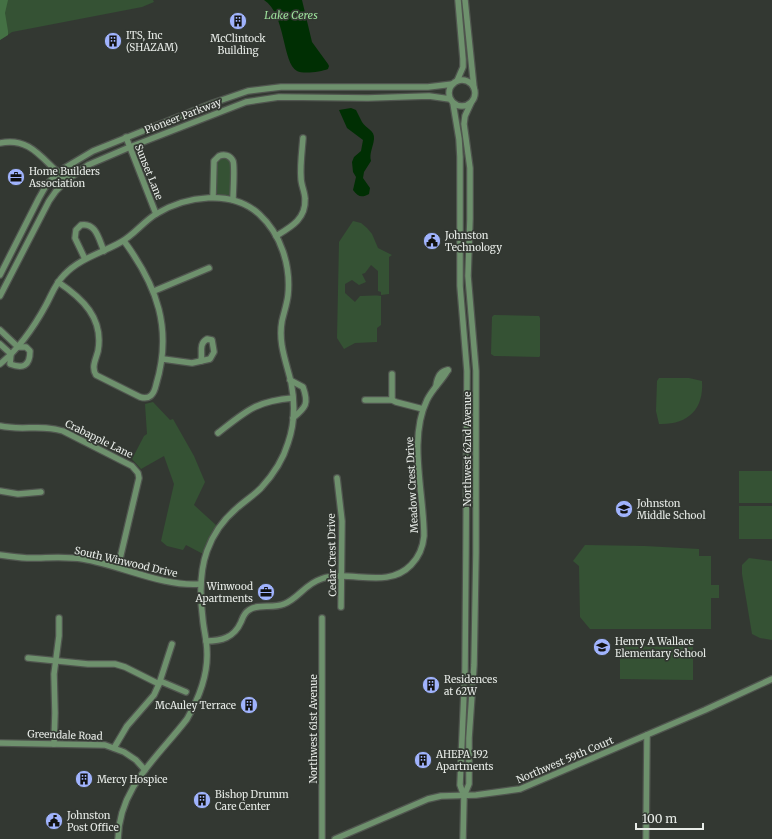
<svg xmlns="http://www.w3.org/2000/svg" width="772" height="839" font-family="Merriweather,serif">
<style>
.green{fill:#355234}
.forest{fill:#447144}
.water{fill:#002f03}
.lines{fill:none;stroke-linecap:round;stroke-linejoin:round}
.minor-casing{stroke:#50554f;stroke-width:8}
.minor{stroke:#6e916d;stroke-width:5.5}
.labels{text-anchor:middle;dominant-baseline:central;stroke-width:3.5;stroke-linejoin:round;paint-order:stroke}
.poi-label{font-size:10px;fill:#e7ebe7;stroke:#333832;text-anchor:start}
.street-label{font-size:10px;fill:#e7ebe7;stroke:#333832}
.water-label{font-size:11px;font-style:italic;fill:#9ce09b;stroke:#333832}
</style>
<rect width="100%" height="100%" fill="#333832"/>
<g class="green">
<path d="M 0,0 L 153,0 L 154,2 L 142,7 L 12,32 L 0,40 Z"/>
<path d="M 222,157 L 230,159 L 232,164 L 231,193 L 228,196 L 218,195 L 216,192 L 217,162 Z"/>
<path d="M 353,221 L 361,223 L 367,228 L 372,234 L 378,248 L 392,255 L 389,257 L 389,294 L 381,295 L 381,292 L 378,291 L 378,271 L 371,265 L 365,273 L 362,274 L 366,282 L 359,285 L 352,280 L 345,284 L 345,293 L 355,302 L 360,296 C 367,296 374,295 381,296 L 381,325 L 377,328 L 377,342 L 355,343 L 344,349 L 337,338 L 339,242 Z"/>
<path d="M 494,315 L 539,316 L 540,318 L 540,356 L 539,357 L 494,356 L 491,354 L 492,317 Z"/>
<path d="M 659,378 L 689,378 L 702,381 C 704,410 687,425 659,424 L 656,411 L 657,381 Z"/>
<path d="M 153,402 L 170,420 L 173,419 L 194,456 L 205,482 L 194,505 L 217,526 L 209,540 L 203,554 L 186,545 L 183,550 L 167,546 L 161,541 L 174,484 L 164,456 L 141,469 L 132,459 L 144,436 L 147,434 L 145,404 Z"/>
<rect x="739" y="471" width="33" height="32"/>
<rect x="739" y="506" width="33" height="33"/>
<path d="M 585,545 L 645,546 L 699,549 L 699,556 L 711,556 L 711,585 L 719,585 L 719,598 L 711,598 L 711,629 L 590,629 L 580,617 L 579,566 L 573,561 Z"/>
<path d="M 749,558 L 772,561 L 772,640 L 760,638 L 752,634 L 742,574 L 742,565 Z"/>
<path d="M 620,646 L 693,647 L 693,680 L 620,679 Z"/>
</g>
<path class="forest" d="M 0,0 L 8,0 L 5,13 L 8,31 L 8,35 L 0,40 Z"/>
<g class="water">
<path d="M 264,0 L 302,0 L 312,42 L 328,64 L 329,66 L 328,69 C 321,72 303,74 297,71 C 282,63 286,14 264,0 Z"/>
<path d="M 351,108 L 356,110 C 358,114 360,118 362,122 C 366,129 375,130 374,139 C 373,148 369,153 371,161 L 364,172 L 363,178 L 370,188 L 369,194 C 362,198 358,197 353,190 L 356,177 L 353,172 L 352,162 L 354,157 L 361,151 L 363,140 L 347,128 L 339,110 Z"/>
</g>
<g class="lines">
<defs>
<g id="minor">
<path d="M 465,0 L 474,88"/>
<circle cx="462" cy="93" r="13"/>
<path d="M 457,81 L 463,67 L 463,59 L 458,0"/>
<path d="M 453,103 L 459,139 L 460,157 L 460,286 L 467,371 L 466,550 L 465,670 L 460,785 L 464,796"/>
<path d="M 126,137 L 156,214"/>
<path d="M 0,143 C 32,136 44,163 67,180"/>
<path d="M 213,197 L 214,161 L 219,156 C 224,154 230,155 233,161 C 235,167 233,192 233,200"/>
<path d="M 276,236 C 291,227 306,219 305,199 C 305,192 301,185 301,178 C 300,165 302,151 303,138"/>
<path d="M 85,259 L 75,238 L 76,230 L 81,225 C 96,222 99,240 104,251"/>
<path d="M 0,275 L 39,198 L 47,184 L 61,170 L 93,151 L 213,103 L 248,91 L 281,87 L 428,87 L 453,84"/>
<path d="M 58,282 C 82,298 104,318 98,351 C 96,359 91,367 96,375 L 140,397 C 150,400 154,394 156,385 C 173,329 157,286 124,241"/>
<path d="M 154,291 L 209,268"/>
<path d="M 0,296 L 49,201 L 56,191 L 67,180 L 88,165 L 130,147 L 246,102 L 279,97 L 368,98 L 429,96 L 450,99"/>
<path d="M 0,330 L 18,347 L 26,347 L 30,351 C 30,366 23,369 10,364 L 11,354 L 0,344"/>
<path d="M 207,339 L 212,340 L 214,352 L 210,359 L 201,361 C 203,353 198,344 207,339 Z"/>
<path d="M 163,359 L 192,363 L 201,361"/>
<path d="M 0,364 C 20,348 34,327 46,305 C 52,294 55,284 64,275 C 80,258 102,253 121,242 C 134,235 143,222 156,214 C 186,196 231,189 259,214 C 281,234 291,266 288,295 C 287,304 284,312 282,321 C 278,343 286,361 291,382 C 295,402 295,423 288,443 C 283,460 273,475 261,488 C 254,495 245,501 237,508 C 224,519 213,534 207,551 C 199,573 200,598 203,621 C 204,631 207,641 207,652 C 208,676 199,698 187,719 C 158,757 119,787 118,839"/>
<path d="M 392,374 L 392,400"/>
<path d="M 290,380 L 303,387 C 309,404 306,407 293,418"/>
<path d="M 436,386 C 437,378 440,371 448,370"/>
<path d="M 365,400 L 392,400 L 396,402 L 423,409"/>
<path d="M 0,426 C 21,431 42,424 63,431 L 132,466 L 138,473 L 139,478 L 118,567"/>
<path d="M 218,433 C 246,411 256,401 293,398"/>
<path d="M 337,478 L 342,521 L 341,607"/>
<path d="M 0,491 L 18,494 L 41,492"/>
<path d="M 0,555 C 10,556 20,558 31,558 C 48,558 65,556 83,559 C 120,565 163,587 200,584"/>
<path d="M 206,641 C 221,641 234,638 241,622 C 243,617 244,613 249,610 C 259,603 272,609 284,604 C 298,599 305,584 321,579 C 350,569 387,590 411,565 C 419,557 423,547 424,536 C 424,493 408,439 427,400 C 433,388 442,381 448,370"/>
<path d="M 28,658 L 88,664 L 115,664 L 125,667 L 159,684"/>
<path d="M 160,681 L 186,692"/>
<path d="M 0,743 L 105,745 L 124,752 L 136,760 L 145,770"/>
<path d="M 54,744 L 55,713 L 54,674 L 59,636 L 59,618"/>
<path d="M 114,748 L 127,726 L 154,695 L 159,684 L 172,644"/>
<path d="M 322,839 L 322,618"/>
<path d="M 335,839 L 428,799 L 441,796 L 476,795 L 520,789 L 705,710 L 772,679"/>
<path d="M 463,839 L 464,796 L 469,784 L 469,738 L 474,665 L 476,553 L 476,371 L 468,276 L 470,219 L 470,168 L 464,124 L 465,116 L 471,103"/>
<path d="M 646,839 L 647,735"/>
</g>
</defs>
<use href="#minor" class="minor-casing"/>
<use href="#minor" class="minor"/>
</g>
<defs>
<symbol id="building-disc" viewBox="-11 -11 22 22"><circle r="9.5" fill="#a0b3fd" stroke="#333832"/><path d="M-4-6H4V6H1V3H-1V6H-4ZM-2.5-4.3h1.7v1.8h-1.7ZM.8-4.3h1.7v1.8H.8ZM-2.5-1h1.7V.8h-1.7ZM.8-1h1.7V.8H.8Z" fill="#111"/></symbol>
<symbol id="office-disc" viewBox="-11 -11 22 22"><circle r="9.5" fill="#a0b3fd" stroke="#333832"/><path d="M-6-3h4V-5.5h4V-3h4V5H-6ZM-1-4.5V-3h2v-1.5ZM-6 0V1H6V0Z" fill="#111"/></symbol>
<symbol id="civic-disc" viewBox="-11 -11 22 22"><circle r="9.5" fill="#a0b3fd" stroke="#333832"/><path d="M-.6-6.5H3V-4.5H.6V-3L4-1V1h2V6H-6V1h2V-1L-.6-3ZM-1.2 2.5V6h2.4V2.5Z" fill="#111"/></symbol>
<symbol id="school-disc" viewBox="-11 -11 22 22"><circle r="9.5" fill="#a0b3fd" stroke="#333832"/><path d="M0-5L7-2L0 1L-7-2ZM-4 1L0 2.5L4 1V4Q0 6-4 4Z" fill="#111"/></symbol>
</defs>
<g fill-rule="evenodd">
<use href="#building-disc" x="228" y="11" width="20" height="20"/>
<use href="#building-disc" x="103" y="31" width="20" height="20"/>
<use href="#office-disc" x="6" y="167" width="20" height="20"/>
<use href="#civic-disc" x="422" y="231" width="20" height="20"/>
<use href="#school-disc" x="614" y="499" width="20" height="20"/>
<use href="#office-disc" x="256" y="582" width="20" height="20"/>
<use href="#school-disc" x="592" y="637" width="20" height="20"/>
<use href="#building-disc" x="421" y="675" width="20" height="20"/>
<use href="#building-disc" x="239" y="695" width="20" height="20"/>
<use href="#building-disc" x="413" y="750" width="20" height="20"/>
<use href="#building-disc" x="74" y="769" width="20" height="20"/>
<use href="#building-disc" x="192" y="790" width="20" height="20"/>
<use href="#civic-disc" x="44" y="811" width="20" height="20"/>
</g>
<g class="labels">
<g class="poi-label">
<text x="126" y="35">ITS, Inc<tspan x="126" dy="12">(SHAZAM)</tspan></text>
<text x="238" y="38" text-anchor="middle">McClintock<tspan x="238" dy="12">Building</tspan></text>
<text x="29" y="171">Home Builders<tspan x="29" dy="12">Association</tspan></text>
<text x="445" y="235">Johnston<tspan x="445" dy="12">Technology</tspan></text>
<text x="637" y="503">Johnston<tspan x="637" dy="12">Middle School</tspan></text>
<text x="253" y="586" text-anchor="end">Winwood<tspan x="253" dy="12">Apartments</tspan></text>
<text x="615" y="641">Henry A Wallace<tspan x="615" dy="12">Elementary School</tspan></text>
<text x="444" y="679">Residences<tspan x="444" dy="12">at 62W</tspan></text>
<text x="236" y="705" text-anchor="end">McAuley Terrace</text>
<text x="436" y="754">AHEPA 192<tspan x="436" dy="12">Apartments</tspan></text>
<text x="97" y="779">Mercy Hospice</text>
<text x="215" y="794">Bishop Drumm<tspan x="215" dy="12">Care Center</tspan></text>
<text x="67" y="815">Johnston<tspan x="67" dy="12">Post Office</tspan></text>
</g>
<g class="street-label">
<text transform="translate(183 116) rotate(-21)">Pioneer Parkway</text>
<text transform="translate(149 172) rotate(68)">Sunset Lane</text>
<text transform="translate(99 439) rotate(26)">Crabapple Lane</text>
<text transform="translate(467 449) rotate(-90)">Northwest 62nd Avenue</text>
<text transform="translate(412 485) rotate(-93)">Meadow Crest Drive</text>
<text transform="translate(332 555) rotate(-91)">Cedar Crest Drive</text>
<text transform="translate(126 562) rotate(13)">South Winwood Drive</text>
<text transform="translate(313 729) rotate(-90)">Northwest 61st Avenue</text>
<text transform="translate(65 735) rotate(2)">Greendale Road</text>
<text transform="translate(565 760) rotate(-23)">Northwest 59th Court</text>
</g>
<g class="water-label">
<text x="291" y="15">Lake Ceres</text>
</g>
</g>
<path d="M636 823v6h67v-6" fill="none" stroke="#e7ebe7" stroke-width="2"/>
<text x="642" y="823" font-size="12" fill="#e7ebe7" stroke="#333832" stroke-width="3" paint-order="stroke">100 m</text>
</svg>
